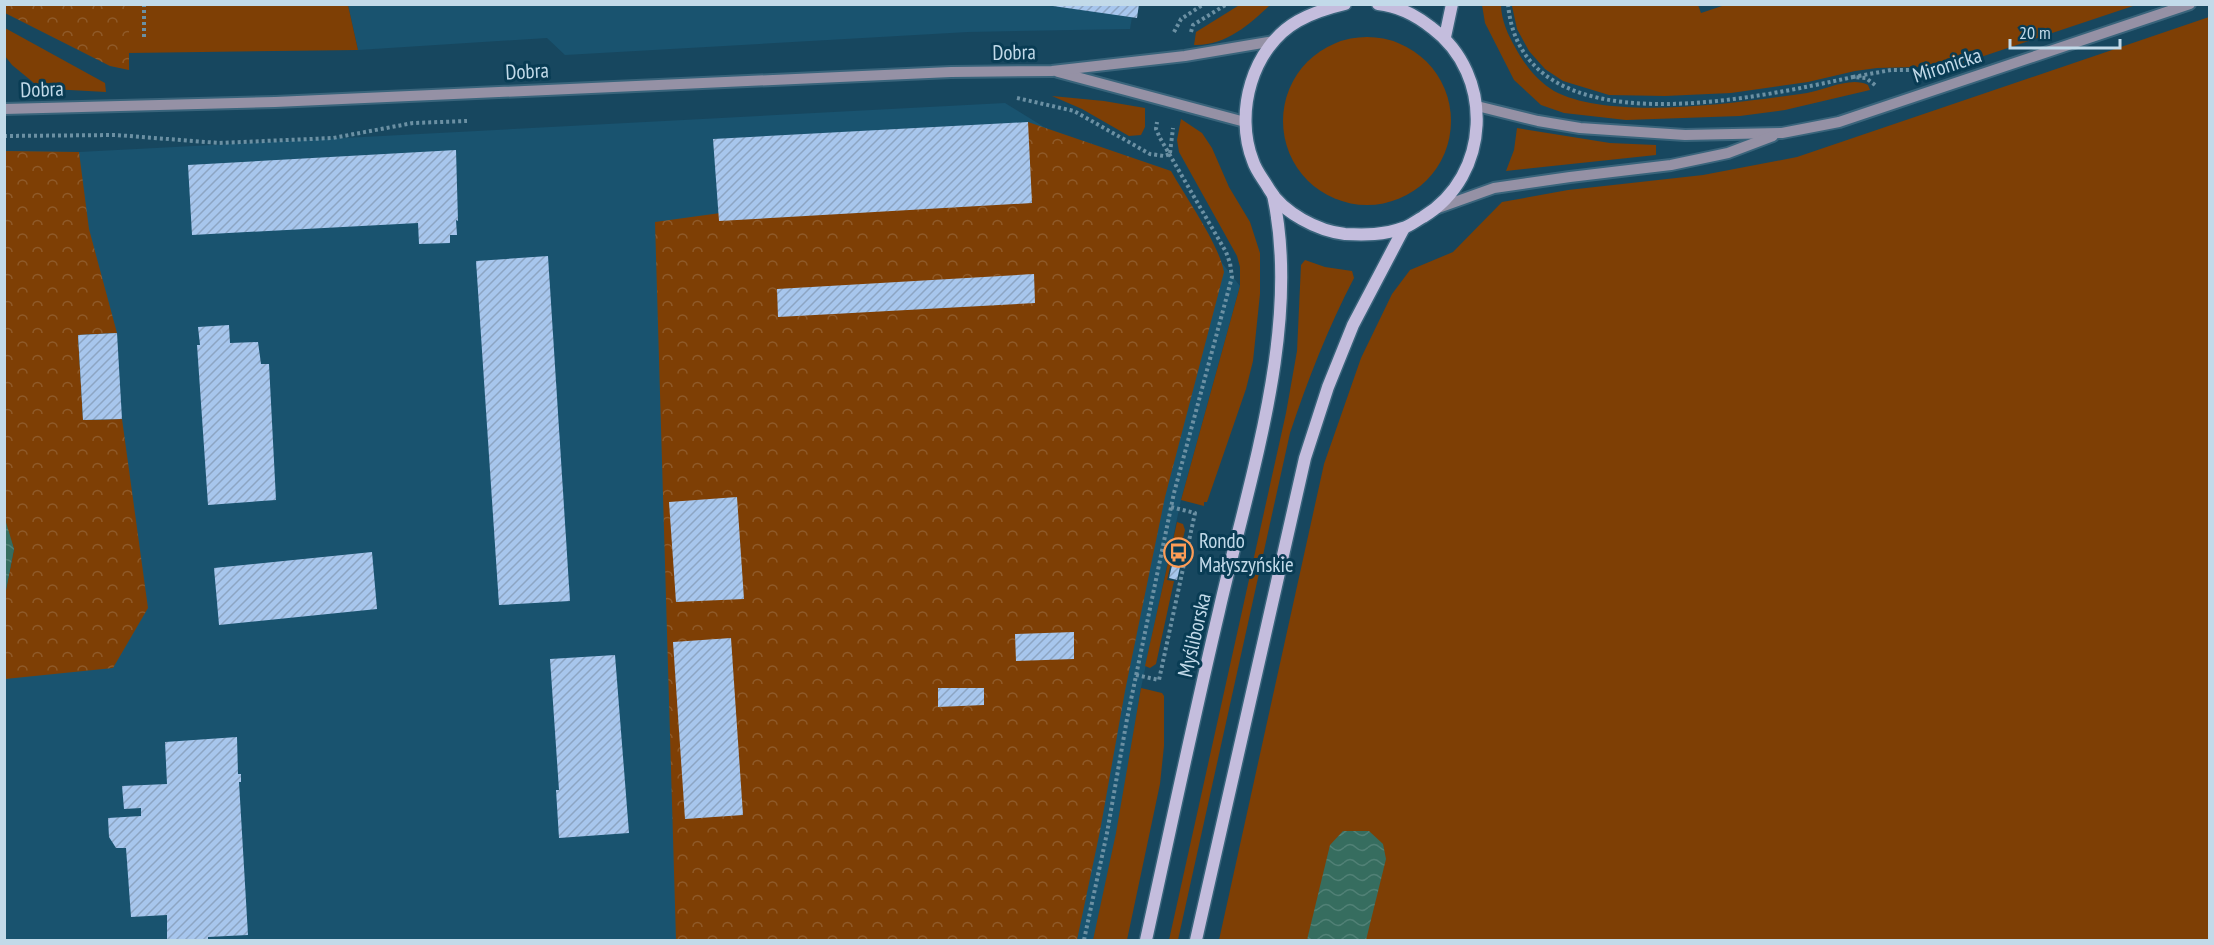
<svg xmlns="http://www.w3.org/2000/svg" width="2214" height="945" font-family="'PT Sans Narrow',sans-serif">
<style>
.built{fill:#19536f}
.green{fill:#7e3f05}
.forest{fill:url(#forest-crowns)}
.water{fill:url(#water-waves)}
.building{fill:url(#building-hatch)}
.lines{fill:none;stroke-linecap:round;stroke-linejoin:round}
.tertiary-casing{stroke:#39647b;stroke-width:14}
.secondary-casing{stroke:#39647b;stroke-width:15}
.path{stroke:#6b90a3;stroke-width:4;stroke-dasharray:3 3;stroke-linecap:butt}
.tertiary{stroke:#9591a5;stroke-width:10}
.secondary{stroke:#c4bddd;stroke-width:12}
.labels{text-anchor:middle;dominant-baseline:central;stroke-width:6;stroke-linejoin:round;paint-order:stroke}
.street-label{font-size:21px;fill:#c2dae9;stroke:#093c54}
.poi-label{font-size:21px;fill:#c2dae9;stroke:#093c54;text-anchor:start}
</style>
<defs>
<pattern id="forest-crowns" width="20" height="18" patternUnits="userSpaceOnUse" patternTransform="scale(1.5)"><rect width="20" height="18" fill="#7e3f05"/><path d="M2 6a3 3 0 1 1 6 0M12 15a3 3 0 1 1 6 0" fill="none" stroke="#8f5a29"/></pattern>
<pattern id="water-waves" width="16" height="10" patternUnits="userSpaceOnUse" patternTransform="scale(1.5)"><rect width="16" height="10" fill="#366d5f"/><path d="M0 5q4-4 8 0t8 0" fill="none" stroke="#518176"/></pattern>
<pattern id="building-hatch" width="6" height="6" patternUnits="userSpaceOnUse" patternTransform="scale(1.5)"><rect width="6" height="6" fill="#a7c6ed"/><path d="M-1 1l2-2M0 6l6-6M5 7l2-2" fill="none" stroke="#8ca5c3"/></pattern>
</defs>
<rect width="100%" height="100%" fill="#17475f"/>
<g class="built">
<path d="M 348,5 L 1134,5 L 1130,29 L 968,32 L 565,55 L 547,38 L 358,50 Z"/>
<path d="M 1005,103 L 1182,212 L 1240,286 L 1181,500 L 1141,688 L 1101,940 L 5,940 L 5,151 L 79,152 Z"/>
</g>
<g class="green">
<path d="M 1241,4 L 1270,5 C 1249,25 1225,46 1194,45 L 1196,32 Z"/>
<path d="M 129,5 L 348,5 L 358,50 L 129,53 Z"/>
<path d="M 1482,5 L 1501,5 C 1501,19 1508,35 1515,47 C 1524,64 1537,81 1554,91 C 1612,122 1742,102 1807,93 C 1825,90 1851,76 1868,85 L 1870,90 L 1785,110 L 1740,116 L 1626,120 L 1564,113 L 1541,105 L 1514,80 L 1485,23 Z"/>
<path d="M 1698,5 L 1701,13 L 1728,4 L 2136,5 L 1954,66 L 1877,68 L 1855,71 L 1808,82 L 1731,93 L 1665,96 L 1609,95 L 1563,81 L 1545,69 L 1529,51 L 1517,29 L 1512,6 Z"/>
<path d="M 2209,17 L 2209,940 L 1219,940 L 1324,464 L 1361,358 L 1392,294 L 1410,270 L 1453,252 L 1502,202 L 1568,190 L 1703,175 L 1797,157 Z"/>
<path d="M 5,28 L 105,83 L 106,92 L 51,89 L 34,83 L 12,65 L 5,56 Z"/>
<circle cx="1367" cy="121" r="84"/>
<path d="M 1052,96 L 1104,101 L 1145,108 L 1145,127 L 1141,135 L 1129,136 L 1082,109 Z"/>
<path d="M 1181,119 L 1202,133 L 1212,148 L 1229,187 L 1250,222 L 1260,253 L 1260,294 L 1253,361 L 1246,389 L 1207,502 L 1204,502 L 1204,506 L 1181,500 L 1240,286 L 1240,267 L 1237,256 L 1179,152 L 1177,140 Z"/>
<path d="M 1517,128 L 1610,143 L 1656,145 L 1656,155 L 1506,171 L 1514,150 Z"/>
<path d="M 1305,260 L 1325,267 L 1352,271 L 1354,278 C 1328,328 1308,379 1290,433 L 1178,940 L 1169,940 L 1286,413 L 1297,351 L 1301,265 Z"/>
<path d="M 1177,522 L 1183,524 L 1185,530 L 1179,556 L 1173,555 L 1167,580 L 1174,581 L 1156,664 L 1150,668 L 1145,666 Z"/>
<path d="M 1141,688 L 1162,693 L 1164,696 L 1164,746 L 1160,784 L 1127,940 L 1093,940 L 1116,833 Z"/>
</g>
<g class="forest">
<path d="M 4,5 L 129,5 L 129,70 L 110,66 L 5,13 Z"/>
<path d="M 1028,122 L 1171,171 C 1186,198 1219,244 1224,272 L 1165,497 L 1125,691 L 1100,831 L 1077,940 L 676,940 L 655,222 L 958,180 Z"/>
<path d="M 5,151 L 79,152 L 89,229 L 117,333 L 78,335 L 83,420 L 122,419 L 148,608 L 113,668 L 5,679 L 5,595 L 14,549 L 4,519 Z"/>
</g>
<g class="water">
<path d="M 5,519 L 14,549 L 5,595 Z"/>
<path d="M 1343,831 L 1369,831 L 1383,844 L 1386,859 L 1366,940 L 1307,940 L 1330,845 Z"/>
</g>
<g class="building">
<path d="M 1039,4 L 1139,4 L 1137,18 Z"/>
<path d="M 1028,122 L 1032,203 L 719,221 L 713,139 Z"/>
<path d="M 456,150 L 458,221 L 456,220 L 457,235 L 450,235 L 450,243 L 419,244 L 418,223 L 192,235 L 188,165 Z"/>
<path d="M 548,256 L 570,601 L 499,605 L 476,261 Z"/>
<path d="M 1034,274 L 1035,303 L 778,317 L 777,289 Z"/>
<path d="M 229,325 L 230,343 L 258,342 L 261,364 L 269,364 L 276,500 L 208,505 L 197,345 L 200,345 L 198,327 Z"/>
<path d="M 117,333 L 122,419 L 83,420 L 78,335 Z"/>
<path d="M 737,497 L 744,599 L 676,602 L 669,502 Z"/>
<path d="M 372,552 L 377,609 L 219,625 L 214,568 Z"/>
<path d="M 1174,557 L 1182,558 L 1177,580 L 1169,578 Z"/>
<path d="M 1074,632 L 1074,659 L 1016,661 L 1015,634 Z"/>
<path d="M 731,638 L 743,815 L 685,819 L 673,642 Z"/>
<path d="M 615,655 L 629,833 L 559,838 L 556,790 L 559,790 L 550,659 Z"/>
<path d="M 938,688 L 984,688 L 984,705 L 938,707 Z"/>
<path d="M 237,737 L 238,774 L 241,774 L 241,782 L 239,782 L 248,935 L 208,937 L 208,940 L 167,940 L 167,915 L 131,917 L 126,848 L 116,848 L 109,837 L 108,818 L 141,816 L 141,808 L 124,809 L 122,786 L 167,784 L 165,742 Z"/>
</g>
<g class="lines">
<defs>
<g id="tertiary">
<path d="M 1058,72 L 1245,122"/>
<path d="M 1477,106 L 1538,121 L 1580,128 L 1685,135 L 1782,133 L 1839,122 L 2190,4"/>
<path d="M 4,109 L 275,102 L 951,72 L 1052,71 L 1185,56 L 1274,41"/>
<path d="M 1438,208 L 1494,188 L 1570,177 L 1671,165 L 1728,153 L 1773,136"/>
</g>
<g id="secondary">
<path d="M 1345,4 C 1328,8 1314,12 1298,21 C 1252,47 1234,113 1253,161 C 1256,171 1264,180 1269,189 C 1283,213 1318,231 1345,234 C 1365,235 1384,235 1403,228 C 1410,226 1417,220 1423,217 C 1491,176 1495,75 1432,28 C 1417,16 1398,6 1378,4"/>
<path d="M 1445,37 L 1452,4"/>
<path d="M 1146,940 C 1170,831 1193,721 1219,611 C 1248,482 1302,327 1273,195"/>
<path d="M 1196,940 L 1305,458 L 1328,387 L 1353,325 L 1404,228"/>
</g>
</defs>
<use href="#tertiary" class="tertiary-casing"/>
<use href="#secondary" class="secondary-casing"/>
<g class="path">
<path d="M 144,4 L 144,39"/>
<path d="M 1508,4 C 1521,153 1760,97 1853,77"/>
<path d="M 1174,32 L 1181,19 L 1204,4"/>
<path d="M 1191,32 L 1193,25 L 1227,4"/>
<path d="M 1875,85 L 1866,78 L 1853,77 L 1891,70 L 1913,70"/>
<path d="M 1017,98 L 1074,111 L 1150,154 L 1164,156 L 1170,154"/>
<path d="M 4,136 L 116,135 L 219,143 L 333,138 L 413,123 L 467,121"/>
<path d="M 1170,153 L 1173,128"/>
<path d="M 1136,675 L 1159,680 L 1195,513 L 1171,507"/>
<path d="M 1084,940 L 1107,833 L 1127,719 L 1174,493 L 1232,277 L 1230,263 L 1226,252 L 1160,138 L 1156,129 L 1157,122"/>
</g>
<use href="#tertiary" class="tertiary"/>
<use href="#secondary" class="secondary"/>
</g>
<defs>
<symbol id="bus-ring" viewBox="-11 -11 22 22"><circle r="9.5" fill="#093c54" stroke="#fd9c56" stroke-width="1.5"/><path d="M-5-6H5V4H4V6H2V4H-2V6H-4V4H-5ZM-3.5-4V0h7V-4ZM-3.5 1.2v1.5H-2V1.2ZM2 1.2v1.5H3.5V1.2Z" fill="#fd9c56"/></symbol>
</defs>
<g fill-rule="evenodd">
<use href="#bus-ring" x="1162" y="536" width="33" height="33"/>
</g>
<g class="labels">
<g class="street-label">
<text transform="translate(1014 52) rotate(-1)">Dobra</text>
<text transform="translate(1947 65) rotate(-18)">Mironicka</text>
<text transform="translate(527 71) rotate(-3)">Dobra</text>
<text transform="translate(42 89) rotate(-2)">Dobra</text>
<text transform="translate(1194 635) rotate(-77)">Myśliborska</text>
</g>
<g class="poi-label">
<text x="1199" y="540">Rondo<tspan x="1199" dy="24">Małyszyńskie</tspan></text>
</g>
</g>
<rect width="2214" height="945" fill="none" stroke="#c2dae9" stroke-width="12"/>
<path d="M2010 39v9h110v-9" fill="none" stroke="#c2dae9" stroke-width="3"/>
<text x="2019" y="39" font-size="18" fill="#c2dae9" stroke="#093c54" stroke-width="4.5" paint-order="stroke">20 m</text>
</svg>
